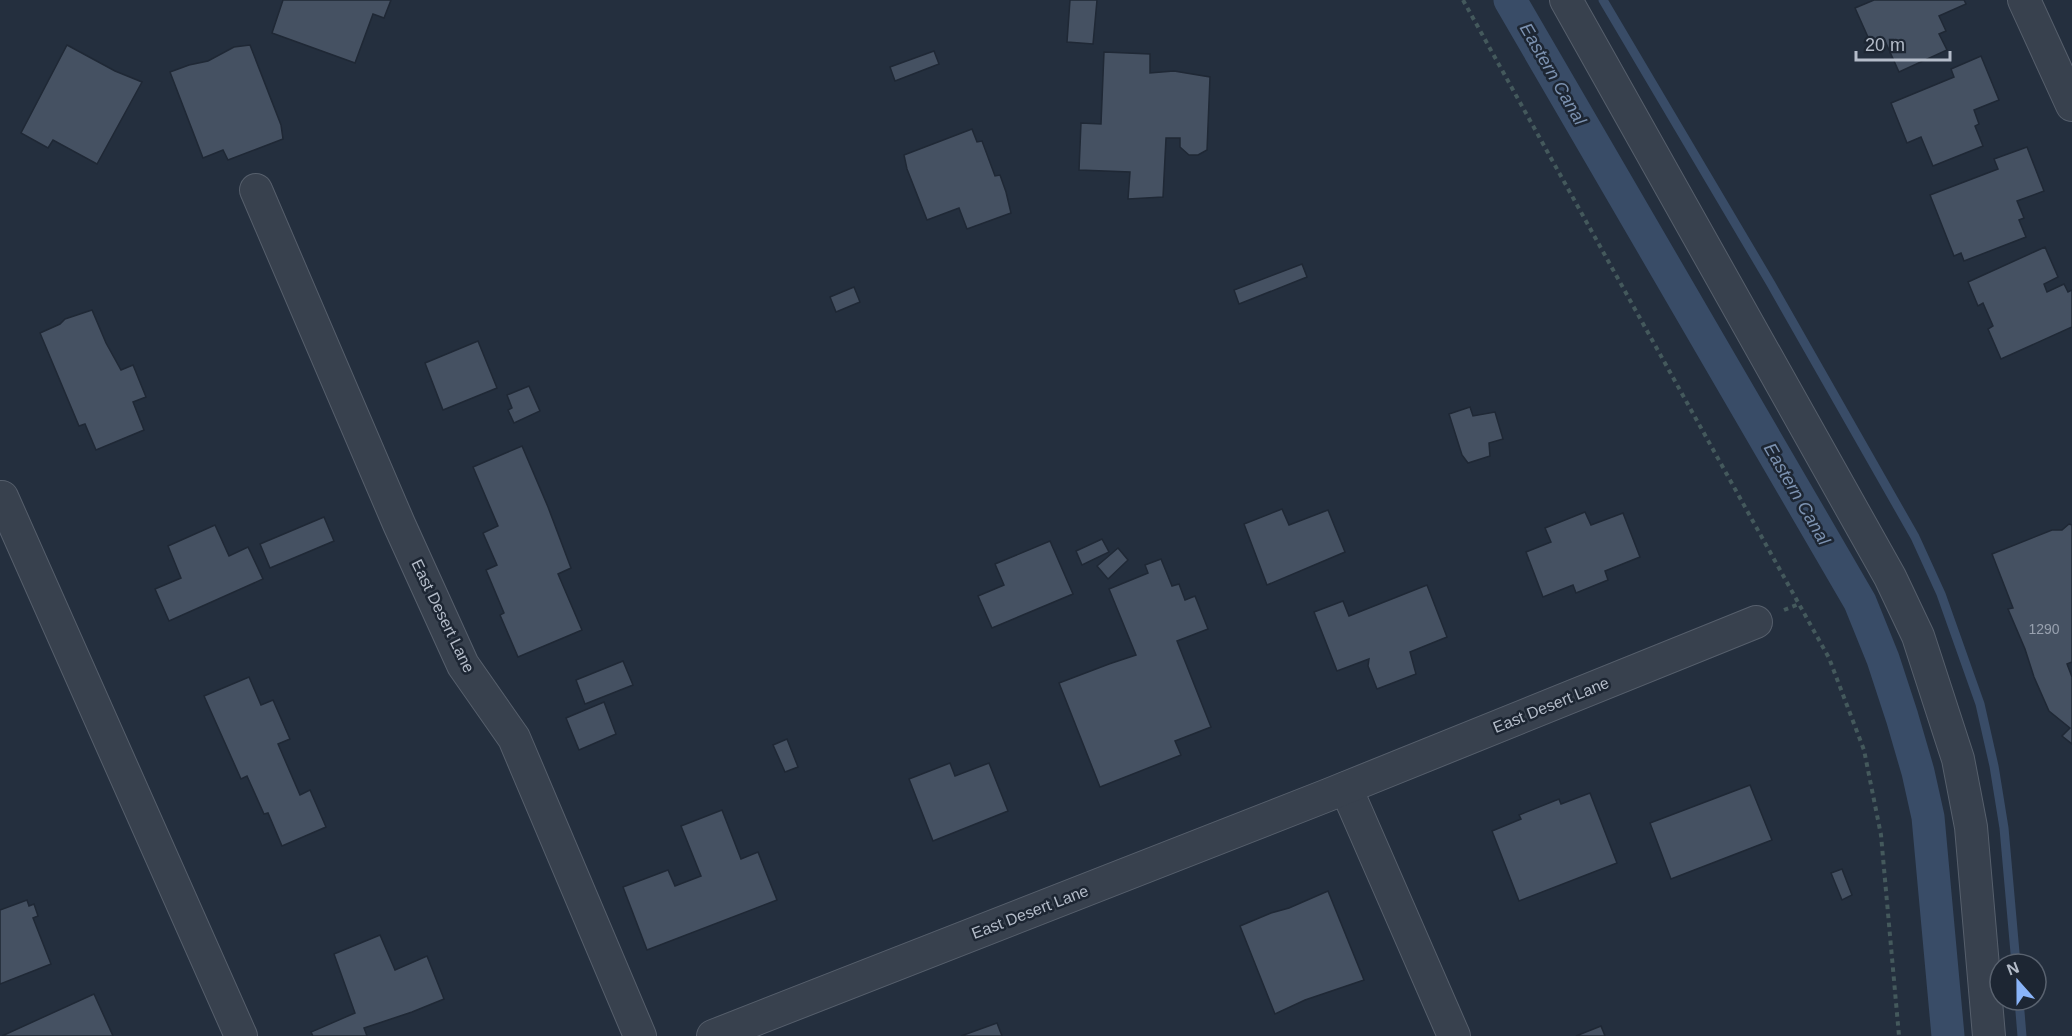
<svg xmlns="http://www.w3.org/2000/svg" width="2072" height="1036" font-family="Helvetica,sans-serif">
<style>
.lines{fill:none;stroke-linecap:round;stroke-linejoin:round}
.stream{stroke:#394c67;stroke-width:9}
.canal{stroke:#394c67;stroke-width:33}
.building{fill:#455162;stroke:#1f2835;stroke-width:1.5}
.minor-casing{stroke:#565f6c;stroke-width:34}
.path{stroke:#44595c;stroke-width:4;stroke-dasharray:4.5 4.5;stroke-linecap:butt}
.minor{stroke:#38414e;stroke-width:32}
.labels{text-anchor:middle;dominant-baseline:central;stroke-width:5;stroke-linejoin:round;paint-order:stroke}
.number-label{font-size:14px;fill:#98a1af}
.street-label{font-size:16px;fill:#b4bcc9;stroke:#1d2633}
.water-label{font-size:18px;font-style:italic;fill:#7c92b1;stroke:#1d2633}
</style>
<rect width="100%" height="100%" fill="#242f3e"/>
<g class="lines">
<g class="stream">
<path d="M 1603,0 L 1771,284 L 1915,537 L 1941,594 L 1980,704 L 1994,766 L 2004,828 L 2016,964"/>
<path d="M 2019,1000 L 2022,1036"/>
</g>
<path class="canal" d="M 1510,0 L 1860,602 L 1883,659 L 1902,717 L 1918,772 L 1928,817 L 1948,1036"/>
</g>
<g class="building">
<path d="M 283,0 L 391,0 L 384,18 L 373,14 L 355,63 L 272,33 Z"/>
<path d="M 1070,0 L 1097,0 L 1093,44 L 1067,42 Z"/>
<path d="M 1874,0 L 1964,0 L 1966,4 L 1939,16 L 1946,31 L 1939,34 L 1947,50 L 1899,72 L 1885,41 L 1872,46 L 1855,8 Z"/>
<path d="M 67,45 L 115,71 L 142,82 L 97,164 L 53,140 L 48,148 L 21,133 Z"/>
<path d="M 250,45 L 281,125 L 283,139 L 228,160 L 223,150 L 203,158 L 170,72 L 189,65 L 208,61 L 234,47 Z"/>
<path d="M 934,51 L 939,64 L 895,81 L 890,67 Z"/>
<path d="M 1104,52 L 1150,54 L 1150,73 L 1174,71 L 1210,77 L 1207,150 L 1198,155 L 1189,155 L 1180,147 L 1180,138 L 1166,138 L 1163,197 L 1128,199 L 1130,172 L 1079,170 L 1081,123 L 1101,124 Z"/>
<path d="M 1981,56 L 1999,100 L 1974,110 L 1979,124 L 1975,126 L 1983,146 L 1933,166 L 1921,137 L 1907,143 L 1891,103 L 1954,77 L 1951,69 Z"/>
<path d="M 972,129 L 977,142 L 982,141 L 995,176 L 1000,175 L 1006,192 L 1011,213 L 967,229 L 959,208 L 927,220 L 907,169 L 904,155 Z"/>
<path d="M 2027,147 L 2044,191 L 2017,201 L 2024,218 L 2019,220 L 2026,237 L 1964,261 L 1961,253 L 1954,256 L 1930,195 L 1998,169 L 1994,159 Z"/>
<path d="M 2045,247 L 2058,277 L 2044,284 L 2047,292 L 2064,284 L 2068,292 L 2072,290 L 2072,327 L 2001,359 L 1988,329 L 1993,326 L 1983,303 L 1978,306 L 1968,282 Z"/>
<path d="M 1302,264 L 1307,277 L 1239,304 L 1234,290 Z"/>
<path d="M 854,287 L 860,302 L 836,312 L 830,297 Z"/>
<path d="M 92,310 L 106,343 L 121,370 L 133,365 L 146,397 L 133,402 L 144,430 L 96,450 L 85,424 L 79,426 L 40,333 L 60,324 L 65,319 Z"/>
<path d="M 478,341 L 497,388 L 443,410 L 425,363 Z"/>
<path d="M 529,386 L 540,411 L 514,423 L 508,410 L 512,408 L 507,395 Z"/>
<path d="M 1470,407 L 1473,416 L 1495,412 L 1503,439 L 1489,443 L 1490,456 L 1468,463 L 1462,455 L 1449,414 Z"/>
<path d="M 522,446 L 548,507 L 571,568 L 558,574 L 582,630 L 518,657 L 500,615 L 504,613 L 486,570 L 497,565 L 483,533 L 498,526 L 473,467 Z"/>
<path d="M 1282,509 L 1289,525 L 1328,510 L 1345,552 L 1267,585 L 1244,524 Z"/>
<path d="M 1585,512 L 1591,525 L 1623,513 L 1640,557 L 1605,571 L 1608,580 L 1576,593 L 1573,585 L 1543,597 L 1526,552 L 1551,542 L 1545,528 Z"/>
<path d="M 324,517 L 334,541 L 270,568 L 260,544 Z"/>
<path d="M 2069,524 L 2072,525 L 2072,662 L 2067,664 L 2072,677 L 2072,744 L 2062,736 L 2070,728 L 2049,711 L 2034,677 L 2025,649 L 2008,609 L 2013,608 L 1992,554 L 2052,530 L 2062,530 Z"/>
<path d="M 215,525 L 229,556 L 248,547 L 263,579 L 169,621 L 155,589 L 181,578 L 168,546 Z"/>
<path d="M 1102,539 L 1109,552 L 1082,565 L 1076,551 Z"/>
<path d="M 1050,541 L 1073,594 L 992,628 L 978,596 L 1004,585 L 995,564 Z"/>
<path d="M 1118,548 L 1128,560 L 1108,579 L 1097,566 Z"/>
<path d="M 1161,559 L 1172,586 L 1179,584 L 1185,600 L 1195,596 L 1208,629 L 1177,641 L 1211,727 L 1175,741 L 1181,755 L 1100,787 L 1059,683 L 1109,664 L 1136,655 L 1109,589 L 1148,573 L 1145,565 Z"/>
<path d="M 1427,585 L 1447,637 L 1410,652 L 1416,674 L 1377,689 L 1368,666 L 1369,659 L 1337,671 L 1314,612 L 1343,601 L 1349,616 Z"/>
<path d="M 623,661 L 633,685 L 585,704 L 576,680 Z"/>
<path d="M 249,677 L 261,705 L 273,700 L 290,739 L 278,744 L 300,795 L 310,790 L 326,827 L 282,846 L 268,813 L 264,814 L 247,776 L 241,779 L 204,696 Z"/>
<path d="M 604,702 L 616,734 L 579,750 L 566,718 Z"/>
<path d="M 787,739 L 798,767 L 785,772 L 773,745 Z"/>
<path d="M 950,763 L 955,776 L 989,763 L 1008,811 L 933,841 L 909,779 Z"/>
<path d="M 1750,785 L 1772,840 L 1671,879 L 1650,823 Z"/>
<path d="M 1590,793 L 1617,863 L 1519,901 L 1492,831 L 1521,819 L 1519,815 L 1559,799 L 1561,804 Z"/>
<path d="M 722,810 L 741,859 L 758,852 L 777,900 L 647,950 L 623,887 L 668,870 L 675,886 L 701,876 L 681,826 Z"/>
<path d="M 1842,869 L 1852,895 L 1842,900 L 1831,873 Z"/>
<path d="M 1328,891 L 1364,980 L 1305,1000 L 1275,1014 L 1240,926 L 1271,913 L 1289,908 Z"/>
<path d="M 27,900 L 29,906 L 34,904 L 38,916 L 33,918 L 51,964 L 0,984 L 0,910 Z"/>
<path d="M 380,935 L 395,970 L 427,956 L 444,999 L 412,1012 L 364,1028 L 367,1036 L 313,1036 L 311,1032 L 355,1013 L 334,954 Z"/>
<path d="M 94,994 L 113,1036 L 2,1036 Z"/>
<path d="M 997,1023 L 1002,1036 L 961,1036 Z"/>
<path d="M 1601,1026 L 1605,1036 L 1576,1036 Z"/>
</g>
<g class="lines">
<defs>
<g id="minor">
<path d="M 1566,0 L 1890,577 L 1918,636 L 1958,759 L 1971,827 L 1989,1036"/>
<path d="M 2024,0 L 2072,105"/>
<path d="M 256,190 L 399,524 L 463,665 L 514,738 L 640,1036"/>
<path d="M 2,497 L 241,1036"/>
<path d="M 1346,788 L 1454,1036"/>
<path d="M 713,1036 L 1328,795 L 1756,622"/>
</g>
</defs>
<use href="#minor" class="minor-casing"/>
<g class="path">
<path d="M 1463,0 L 1829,658 L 1864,750 L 1881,835 L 1899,1036"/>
<path d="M 1784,610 L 1799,604"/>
</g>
<use href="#minor" class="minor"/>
</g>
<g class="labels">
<g class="number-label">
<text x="2044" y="629">1290</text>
</g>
<g class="street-label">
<text transform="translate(443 616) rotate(64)">East Desert Lane</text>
<text transform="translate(1551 705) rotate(-22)">East Desert Lane</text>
<text transform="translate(1030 912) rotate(-21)">East Desert Lane</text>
</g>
<g class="water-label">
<text transform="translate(1553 74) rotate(60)">Eastern Canal</text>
<text transform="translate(1797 494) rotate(60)">Eastern Canal</text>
</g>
</g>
<g transform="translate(2018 982) rotate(339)"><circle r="28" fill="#1d2633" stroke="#59626f" stroke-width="1.5"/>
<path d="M0-4.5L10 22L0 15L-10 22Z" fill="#8ab4f8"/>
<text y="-9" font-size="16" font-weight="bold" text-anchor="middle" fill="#b4bcc9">N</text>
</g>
<path d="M1856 51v9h94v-9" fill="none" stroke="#b4bcc9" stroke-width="3"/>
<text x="1865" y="51" font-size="18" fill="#b4bcc9" stroke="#1d2633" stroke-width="4.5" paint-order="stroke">20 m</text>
</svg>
